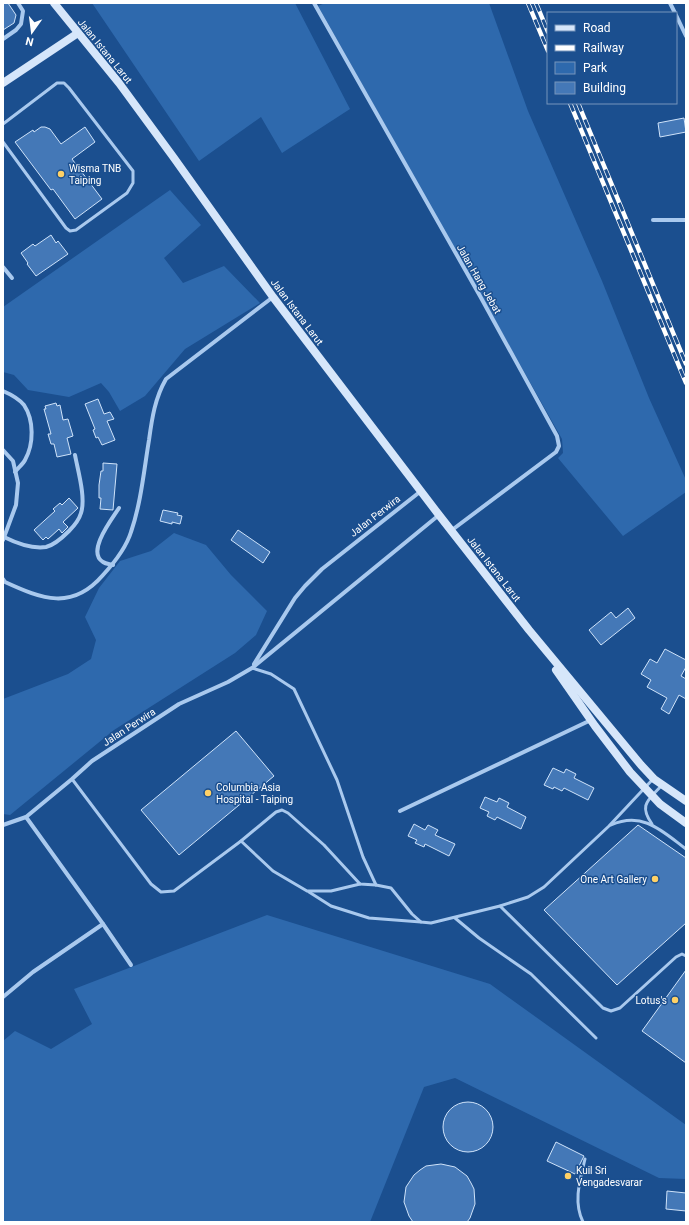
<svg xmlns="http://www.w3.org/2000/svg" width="689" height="1225" font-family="Roboto,sans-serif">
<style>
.green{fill:#2e69ad}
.building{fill:#4478b7;stroke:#cfe3fa}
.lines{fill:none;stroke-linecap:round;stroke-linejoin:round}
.lane{stroke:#a9c9ee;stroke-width:3}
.street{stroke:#a9c9ee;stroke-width:4}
.secondary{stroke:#d6e6fa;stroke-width:8}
.rail-casing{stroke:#fff;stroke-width:4.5}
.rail{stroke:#1b4f8f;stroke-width:3;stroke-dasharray:9;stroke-linecap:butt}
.poi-dot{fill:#ffd166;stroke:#1b4f8f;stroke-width:1.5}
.labels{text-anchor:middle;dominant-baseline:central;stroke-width:3;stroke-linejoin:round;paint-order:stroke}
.street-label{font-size:10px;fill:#fff;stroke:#1b4f8f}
.poi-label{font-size:10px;fill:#fff;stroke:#1b4f8f;text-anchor:start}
</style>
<rect width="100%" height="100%" fill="#1b4f8f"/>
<g class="green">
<path d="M 92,3 L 295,3 L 350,109 L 282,153 L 261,117 L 199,161 Z"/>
<path d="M 325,3 L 489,3 L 528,111 L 602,281 L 649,398 L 686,480 L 686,492 L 623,536 L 558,458 L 563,453 L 562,439 L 318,6 Z"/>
<path d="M 170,190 L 201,225 L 164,258 L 183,283 L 224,266 L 260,303 L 185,349 L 145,396 L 120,411 L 109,392 L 101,383 L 69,397 L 28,390 L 14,375 L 3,372 L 3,307 Z"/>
<path d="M 174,533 L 206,545 L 231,575 L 267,611 L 256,635 L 235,653 L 114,730 L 10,815 L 3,814 L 3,699 L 68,674 L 91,659 L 96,640 L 85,617 L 99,588 L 120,561 L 151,551 Z"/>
<path d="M 267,915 L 490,984 L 686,1125 L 686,1179 L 659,1178 L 455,1078 L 424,1087 L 370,1222 L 3,1222 L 3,1041 L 15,1031 L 51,1049 L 92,1024 L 74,989 Z"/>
</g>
<g class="building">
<path d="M 3,3 L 8,3 L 16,15 L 14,23 L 3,30 Z"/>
<path d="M 684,118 L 686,132 L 660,137 L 658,123 Z"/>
<path d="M 41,127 L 45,127 L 50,129 L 61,144 L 85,127 L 95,142 L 72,159 L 102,199 L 75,219 L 53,189 L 51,190 L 15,142 L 33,130 L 34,132 Z"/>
<path d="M 51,235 L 56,243 L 58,241 L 68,254 L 36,276 L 27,264 L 28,263 L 21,253 L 33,244 L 35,246 Z"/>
<path d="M 98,399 L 104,414 L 110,412 L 114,419 L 107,421 L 115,440 L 102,445 L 98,437 L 96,438 L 93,430 L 95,429 L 85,404 Z"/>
<path d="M 56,403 L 57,406 L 60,405 L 63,420 L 68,419 L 73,436 L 67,438 L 71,454 L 57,457 L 54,444 L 51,444 L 48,434 L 51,434 L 44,409 L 46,409 L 45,406 Z"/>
<path d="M 103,463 L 117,464 L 113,510 L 100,509 L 101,498 L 99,498 L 99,485 L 101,471 L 103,471 Z"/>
<path d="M 69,498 L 78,508 L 63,522 L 68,527 L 62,533 L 59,529 L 48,539 L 46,537 L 43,540 L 34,530 L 55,511 L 53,509 L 60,503 L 62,505 Z"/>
<path d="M 163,510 L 178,513 L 177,515 L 182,516 L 180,524 L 172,522 L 172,524 L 160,521 Z"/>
<path d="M 238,530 L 270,552 L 263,563 L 231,540 Z"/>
<path d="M 628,608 L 635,618 L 601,645 L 589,630 L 611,612 L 616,618 Z"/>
<path d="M 665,649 L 686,660 L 686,667 L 681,676 L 686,679 L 686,699 L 679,695 L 669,714 L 661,709 L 667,698 L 647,687 L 651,680 L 641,674 L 650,659 L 657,663 Z"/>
<path d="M 236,731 L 274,776 L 179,855 L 141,810 Z"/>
<path d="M 553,768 L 564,773 L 566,769 L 576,774 L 574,778 L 594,788 L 588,800 L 564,788 L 562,791 L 554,787 L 553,789 L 544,785 Z"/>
<path d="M 485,797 L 497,802 L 499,798 L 509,803 L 507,807 L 526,817 L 521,829 L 497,817 L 495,820 L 487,816 L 489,812 L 480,808 Z"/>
<path d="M 414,824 L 425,830 L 428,825 L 438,830 L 435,835 L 455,844 L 449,856 L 425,844 L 424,847 L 415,843 L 417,840 L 408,836 Z"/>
<path d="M 638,825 L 686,858 L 686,923 L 617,985 L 544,910 Z"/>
<path d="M 686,970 L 686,1063 L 642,1031 Z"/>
<circle cx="468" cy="1127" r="25"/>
<path d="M 556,1142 L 584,1156 L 575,1174 L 547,1161 Z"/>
<path d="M 441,1164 L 455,1167 L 467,1176 L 471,1183 L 474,1189 L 475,1204 L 470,1218 L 467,1222 L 413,1222 L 409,1216 L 404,1202 L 406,1187 L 414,1175 L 420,1170 L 426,1166 Z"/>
<path d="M 667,1191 L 686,1193 L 686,1211 L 666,1209 Z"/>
</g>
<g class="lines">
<g class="lane">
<path d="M 3,124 L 57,83 L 64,83 L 69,88 L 133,171 L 133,183 L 127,193 L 76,230 L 70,231 L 66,228 L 3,142"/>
<path d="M 252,668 L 271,674 L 294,689 L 337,780 L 363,857 L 376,885"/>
<path d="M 72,779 L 151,884 L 161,892 L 174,891 L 241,841 L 276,812 L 282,810 L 288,813 L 324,845 L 360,884 L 376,885 L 391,888 L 412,914 L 421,922 L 431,923 L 500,906 L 528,897 L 544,887 L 609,826 L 653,779"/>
<path d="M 652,824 C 638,804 649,800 662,785"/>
<path d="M 611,825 C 643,811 662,831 686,849"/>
<path d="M 241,841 L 273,871 L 307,891 L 331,891 L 360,884"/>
<path d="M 309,892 L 331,906 L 369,918 L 421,922"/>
<path d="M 500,906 L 603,1008 L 611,1011 L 620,1008 L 676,957 L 682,954 L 686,956"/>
<path d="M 455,918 L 479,938 L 531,974 L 596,1038"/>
<path d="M 583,1222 C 573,1202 580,1180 585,1159"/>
</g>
<g class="street">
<path d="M 314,3 L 480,296 L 557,436 L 559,446 L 556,452 L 452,530"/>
<path d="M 670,3 L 675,13"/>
<path d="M 676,15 L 686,36"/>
<path d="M 3,39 L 16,30 L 21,24 L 23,11 L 18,3"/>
<path d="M 653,220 L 686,220"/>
<path d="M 3,267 L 12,278"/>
<path d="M 3,391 C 10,394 19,399 24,405 C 34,420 34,444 25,460 C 23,464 18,468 15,472"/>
<path d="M 3,450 L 13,461 L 18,483 L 16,505 L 3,540"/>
<path d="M 4,537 C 16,543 32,549 46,547 C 55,545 63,537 69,531 C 73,527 79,520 81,513 C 86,498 78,471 75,455"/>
<path d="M 113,565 C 110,564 106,564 103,562 C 86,552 112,519 119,508"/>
<path d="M 3,579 L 5,582 C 42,599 72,611 103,575 C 114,563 126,548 131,532 C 141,503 144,470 149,440 C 152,418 155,398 166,379 L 273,297"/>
<path d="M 254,664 L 295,598 L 305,586 L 322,569 L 421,491"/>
<path d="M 400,811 L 591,720"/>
<path d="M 26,817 L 103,924 L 131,965"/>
<path d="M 3,825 L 26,817 L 72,779 L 92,761 L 179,704 L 228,682 L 252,668 L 439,515"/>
<path d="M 3,997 L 33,972 L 103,924"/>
</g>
<g class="secondary">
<path d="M 54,3 L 119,83 L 174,158 L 273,297 L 439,515 L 529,630 L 641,765 L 654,779 L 686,801"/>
<path d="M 3,83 L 78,33"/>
<path d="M 556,670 L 595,726 L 630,772 L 660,804 L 686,823"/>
</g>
<defs>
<g id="rail">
<path d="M 528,3 L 548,51"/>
<path d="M 536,3 L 548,32"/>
<path d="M 570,103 L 686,383"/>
<path d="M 578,103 L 686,364"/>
</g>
</defs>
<use href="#rail" class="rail-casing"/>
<use href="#rail" class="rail"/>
</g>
<g class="poi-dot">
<circle cx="61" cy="174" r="4"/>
<circle cx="208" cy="793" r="4"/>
<circle cx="655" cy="879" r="4"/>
<circle cx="675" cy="1000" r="4"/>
<circle cx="568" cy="1176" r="4"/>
</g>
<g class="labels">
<g class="street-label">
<text transform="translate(105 51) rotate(51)">Jalan Istana Larut</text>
<text transform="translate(479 279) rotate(60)">Jalan Hang Jebat</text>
<text transform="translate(297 312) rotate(53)">Jalan Istana Larut</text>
<text transform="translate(375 516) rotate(-38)">Jalan Perwira</text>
<text transform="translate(494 569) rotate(52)">Jalan Istana Larut</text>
<text transform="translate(129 727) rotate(-33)">Jalan Perwira</text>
</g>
<g class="poi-label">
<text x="69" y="168">Wisma TNB<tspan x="69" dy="12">Taiping</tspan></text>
<text x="216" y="787">Columbia Asia<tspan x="216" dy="12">Hospital - Taiping</tspan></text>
<text x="647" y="879" text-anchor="end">One Art Gallery</text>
<text x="667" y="1000" text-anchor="end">Lotus's</text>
<text x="576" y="1170">Kuil Sri<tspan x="576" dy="12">Vengadesvarar</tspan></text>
</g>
</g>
<rect width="689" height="1225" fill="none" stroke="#ffffff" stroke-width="8"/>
<rect x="547" y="12" width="130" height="92" fill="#1b4f8f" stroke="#7695bc"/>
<rect x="555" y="25" width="20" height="6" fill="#d6e6fa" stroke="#7695bc"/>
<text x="583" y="32" font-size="12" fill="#ffffff">Road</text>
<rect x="555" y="45" width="20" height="6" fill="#ffffff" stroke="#7695bc"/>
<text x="583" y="52" font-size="12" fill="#ffffff">Railway</text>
<rect x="555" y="62" width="20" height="12" fill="#2e69ad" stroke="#7695bc"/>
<text x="583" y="72" font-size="12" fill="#ffffff">Park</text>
<rect x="555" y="82" width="20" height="12" fill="#4478b7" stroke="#7695bc"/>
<text x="583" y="92" font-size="12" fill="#ffffff">Building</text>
<g transform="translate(32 32) rotate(194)" stroke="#1b4f8f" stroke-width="3" paint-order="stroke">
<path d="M0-3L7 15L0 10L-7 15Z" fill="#ffffff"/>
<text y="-6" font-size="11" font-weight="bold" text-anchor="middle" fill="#ffffff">N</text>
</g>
</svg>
